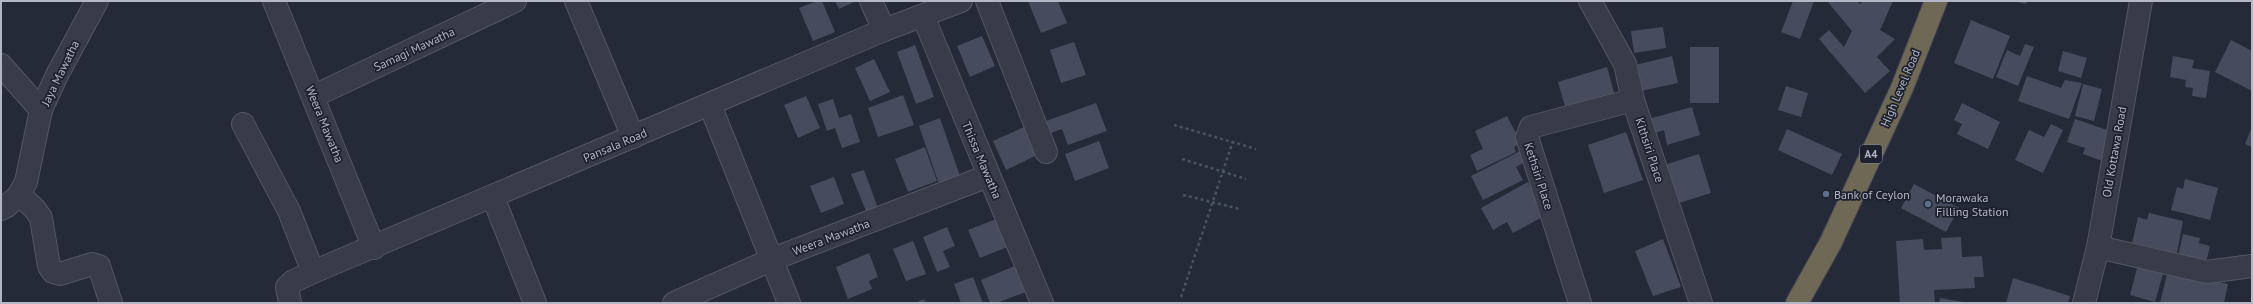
<svg xmlns="http://www.w3.org/2000/svg" width="2253" height="304" font-family="'PT Sans',sans-serif">
<style>
.building{fill:#464c5d}
.lines{fill:none;stroke-linecap:round;stroke-linejoin:round}
.minor-casing{stroke:#535764;stroke-width:24}
.highway-casing{stroke:#434754;stroke-width:24}
.path{stroke:#48555b;stroke-width:2.5;stroke-dasharray:3 3;stroke-linecap:butt}
.minor{stroke:#383c49;stroke-width:22}
.highway{stroke:#6e6855;stroke-width:22}
.service-dot{fill:#5c6f8a;stroke:#1d212e;stroke-width:1.5}
.labels{text-anchor:middle;dominant-baseline:central;stroke-width:3.5;stroke-linejoin:round;paint-order:stroke}
.shield{fill:#1d212e;stroke:#868a98;stroke-width:1}
.shield-label{font-size:11px;font-weight:bold;fill:#b3b7c5}
.street-label{font-size:12px;fill:#b3b7c5;stroke:#1d212e}
.poi-label{font-size:12px;fill:#b3b7c5;stroke:#1d212e;text-anchor:start}
</style>
<rect width="100%" height="100%" fill="#242a38"/>
<g class="building">
<path d="M 817,1 L 822,1 L 835,32 L 813,41 L 799,8 Z"/>
<path d="M 835,1 L 856,1 L 839,9 Z"/>
<path d="M 1028,1 L 1058,1 L 1067,23 L 1041,33 Z"/>
<path d="M 1793,1 L 1814,1 L 1800,39 L 1781,32 Z"/>
<path d="M 1827,1 L 1857,1 L 1860,4 L 1863,1 L 1893,1 L 1880,30 L 1895,39 L 1877,57 L 1890,71 L 1865,93 L 1819,39 L 1829,30 L 1844,47 L 1852,31 Z"/>
<path d="M 2014,1 L 2030,1 L 2025,4 Z"/>
<path d="M 1971,20 L 2010,36 L 1993,79 L 1954,63 Z"/>
<path d="M 1663,27 L 1666,48 L 1634,53 L 1631,31 Z"/>
<path d="M 982,36 L 995,66 L 970,77 L 957,46 Z"/>
<path d="M 2231,40 L 2252,51 L 2252,91 L 2215,72 Z"/>
<path d="M 1074,42 L 1086,75 L 1061,83 L 1050,50 Z"/>
<path d="M 2025,44 L 2034,47 L 2018,86 L 1996,77 L 2007,50 L 2020,56 Z"/>
<path d="M 915,45 L 934,97 L 916,104 L 897,52 Z"/>
<rect x="1690" y="47" width="29" height="56"/>
<path d="M 2063,51 L 2087,58 L 2081,78 L 2058,71 Z"/>
<path d="M 1672,56 L 1678,83 L 1641,91 L 1635,65 Z"/>
<path d="M 2173,56 L 2194,60 L 2192,68 L 2210,71 L 2206,98 L 2192,96 L 2193,88 L 2185,87 L 2186,80 L 2170,77 Z"/>
<path d="M 874,59 L 890,92 L 870,101 L 855,68 Z"/>
<path d="M 1607,67 L 1615,96 L 1566,110 L 1558,82 Z"/>
<path d="M 2027,76 L 2061,88 L 2065,80 L 2082,83 L 2069,119 L 2018,101 Z"/>
<path d="M 2083,84 L 2102,89 L 2094,121 L 2075,116 Z"/>
<path d="M 1786,86 L 1808,93 L 1801,117 L 1778,110 Z"/>
<path d="M 903,95 L 914,125 L 878,137 L 868,108 Z"/>
<path d="M 806,96 L 820,128 L 798,138 L 784,105 Z"/>
<path d="M 833,99 L 839,118 L 851,114 L 860,142 L 842,148 L 835,128 L 827,131 L 818,104 Z"/>
<path d="M 1096,103 L 1107,131 L 1068,145 L 1062,129 L 1051,133 L 1046,121 Z"/>
<path d="M 1962,103 L 2000,122 L 1988,149 L 1957,134 L 1962,124 L 1954,120 Z"/>
<path d="M 1692,107 L 1700,135 L 1667,145 L 1664,130 L 1652,134 L 1648,119 Z"/>
<path d="M 1507,116 L 1521,143 L 1514,147 L 1516,152 L 1477,171 L 1470,155 L 1483,149 L 1475,131 Z"/>
<path d="M 940,118 L 961,179 L 940,187 L 919,126 Z"/>
<path d="M 2075,119 L 2113,132 L 2102,161 L 2083,154 L 2085,148 L 2067,142 Z"/>
<path d="M 2051,124 L 2063,130 L 2043,173 L 2015,160 L 2029,130 L 2044,137 Z"/>
<path d="M 1024,127 L 1037,155 L 1006,170 L 993,141 Z"/>
<path d="M 2252,127 L 2252,147 L 2245,144 Z"/>
<path d="M 1787,129 L 1842,154 L 1832,175 L 1778,150 Z"/>
<path d="M 1626,132 L 1643,180 L 1604,193 L 1588,145 Z"/>
<path d="M 1099,141 L 1109,168 L 1075,181 L 1065,154 Z"/>
<path d="M 925,147 L 937,181 L 908,192 L 895,159 Z"/>
<path d="M 1524,149 L 1529,160 L 1516,167 L 1523,180 L 1483,200 L 1471,176 Z"/>
<path d="M 1699,154 L 1711,193 L 1676,204 L 1664,165 Z"/>
<path d="M 864,170 L 879,211 L 868,216 L 851,174 Z"/>
<path d="M 834,177 L 844,204 L 821,213 L 810,186 Z"/>
<path d="M 2185,179 L 2218,188 L 2210,220 L 2171,210 L 2177,187 L 2183,189 Z"/>
<path d="M 1528,182 L 1546,215 L 1513,233 L 1507,222 L 1493,230 L 1481,208 Z"/>
<path d="M 1914,184 L 1959,208 L 1946,232 L 1901,208 Z"/>
<path d="M 2149,213 L 2183,221 L 2177,253 L 2132,243 L 2138,217 L 2147,220 Z"/>
<path d="M 999,218 L 1010,246 L 980,258 L 968,230 Z"/>
<path d="M 947,227 L 955,246 L 943,251 L 950,267 L 937,272 L 923,237 Z"/>
<path d="M 2183,234 L 2200,238 L 2199,243 L 2210,246 L 2205,267 L 2177,261 Z"/>
<path d="M 1961,237 L 1962,257 L 1982,256 L 1984,277 L 1974,277 L 1975,288 L 1934,290 L 1935,303 L 1900,303 L 1896,241 L 1923,239 L 1924,250 L 1942,249 L 1941,238 Z"/>
<path d="M 1663,239 L 1681,287 L 1653,296 L 1635,251 Z"/>
<path d="M 913,241 L 926,274 L 906,281 L 893,249 Z"/>
<path d="M 869,253 L 878,277 L 869,281 L 872,289 L 848,299 L 836,267 Z"/>
<path d="M 2139,260 L 2165,267 L 2155,302 L 2130,295 Z"/>
<path d="M 1017,265 L 1028,291 L 997,303 L 990,303 L 981,280 Z"/>
<path d="M 2168,270 L 2228,284 L 2224,303 L 2160,303 Z"/>
<path d="M 973,277 L 983,303 L 961,303 L 954,284 Z"/>
<path d="M 2013,278 L 2070,296 L 2068,303 L 2006,303 Z"/>
<path d="M 1940,298 L 1963,302 L 1963,303 L 1939,303 Z"/>
<path d="M 924,299 L 925,303 L 915,303 Z"/>
</g>
<g class="lines">
<defs>
<g id="minor">
<path d="M 274,1 L 374,248"/>
<path d="M 576,1 L 633,137"/>
<path d="M 871,1 L 884,30"/>
<path d="M 987,1 L 1046,152"/>
<path d="M 1590,1 L 1625,64 L 1633,100 L 1701,303"/>
<path d="M 923,16 L 1042,303"/>
<path d="M 1,65 L 41,110"/>
<path d="M 314,96 L 515,1"/>
<path d="M 710,105 L 789,303"/>
<path d="M 243,124 L 289,211 L 313,272"/>
<path d="M 19,195 L 34,208 L 41,218 L 49,266 L 53,272 L 60,274 L 92,264 L 99,266 L 111,303"/>
<path d="M 493,197 L 535,303"/>
<path d="M 1,209 L 7,206 L 19,195 L 26,182 L 41,110 L 57,75 L 97,1"/>
<path d="M 2098,247 L 2207,272 L 2252,266"/>
<path d="M 290,303 L 287,287 L 292,282 L 313,272 L 884,30 L 961,1"/>
<path d="M 674,303 L 773,259 L 988,176"/>
<path d="M 1580,303 L 1527,137 L 1531,127 L 1633,100"/>
<path d="M 2084,303 L 2098,247 L 2141,1"/>
</g>
<path id="highway" d="M 1797,303 L 1831,242 L 1902,88 L 1936,1"/>
</defs>
<use href="#minor" class="minor-casing"/>
<use href="#highway" class="highway-casing"/>
<g class="path">
<path d="M 1174,125 L 1256,149"/>
<path d="M 1182,159 L 1246,179"/>
<path d="M 1183,195 L 1240,209"/>
<path d="M 1181,297 L 1233,141"/>
</g>
<use href="#minor" class="minor"/>
<use href="#highway" class="highway"/>
</g>
<g class="service-dot">
<circle cx="1826" cy="194" r="4"/>
<circle cx="1928" cy="204" r="4"/>
</g>
<g class="labels">
<rect class="shield" x="1860" y="145" width="22" height="18" rx="3"/>
<g class="shield-label">
<text x="1871" y="154">A4</text>
</g>
<g class="street-label">
<text transform="translate(414 49) rotate(-25)">Samagi Mawatha</text>
<text transform="translate(60 73) rotate(-64)">Jaya Mawatha</text>
<text transform="translate(1900 88) rotate(-67)">High Level Road</text>
<text transform="translate(325 124) rotate(68)">Weera Mawatha</text>
<text transform="translate(615 145) rotate(-23)">Pansala Road</text>
<text transform="translate(1650 150) rotate(72)">Kithsiri Place</text>
<text transform="translate(2114 152) rotate(-80)">Old Kottawa Road</text>
<text transform="translate(982 160) rotate(67)">Thissa Mawatha</text>
<text transform="translate(1539 176) rotate(72)">Kethsiri Place</text>
<text transform="translate(831 237) rotate(-21)">Weera Mawatha</text>
</g>
<g class="poi-label">
<text x="1834" y="194">Bank of Ceylon</text>
<text x="1936" y="197">Morawaka<tspan x="1936" dy="14">Filling Station</tspan></text>
</g>
</g>
<rect width="2253" height="304" fill="none" stroke="#b3b7c5" stroke-width="4"/>
</svg>
